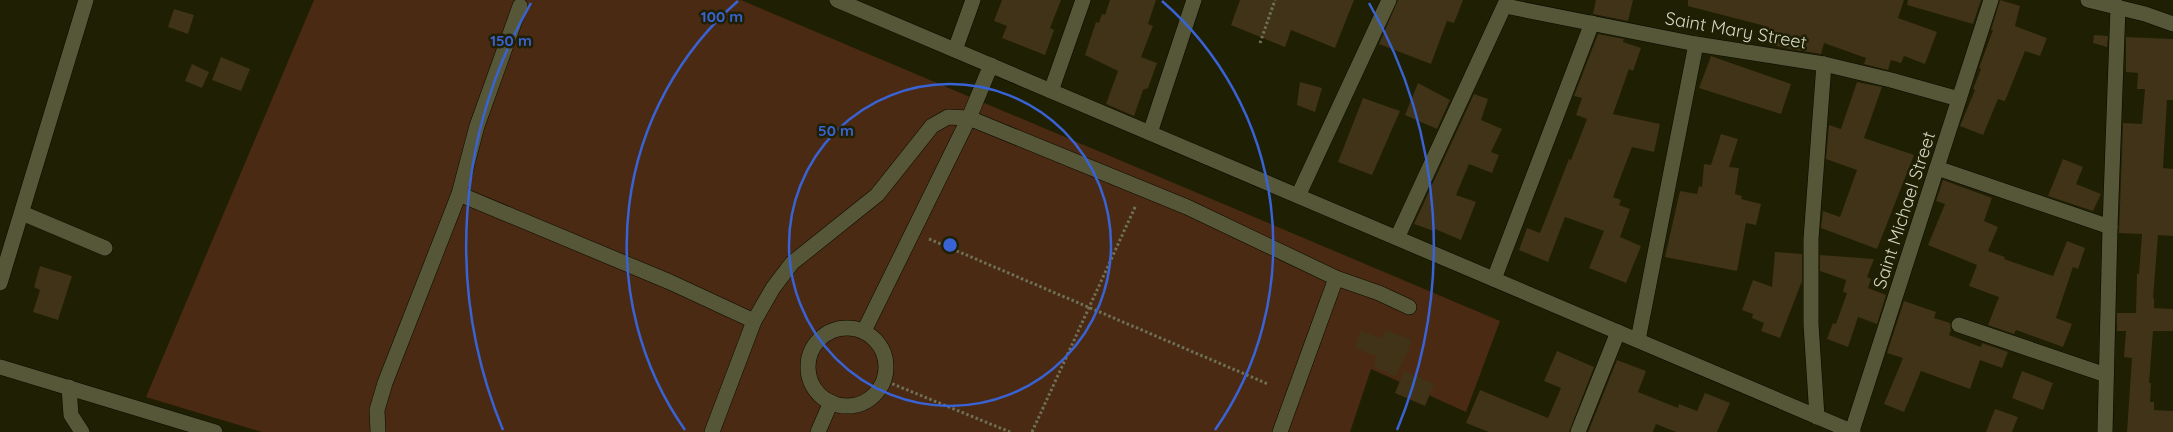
<svg xmlns="http://www.w3.org/2000/svg" width="2173" height="432" font-family="Quicksand,sans-serif">
<style>
.green{fill:#4a2a12}
.building{fill:#403317}
.lines{fill:none;stroke-linecap:round;stroke-linejoin:round}
.minor-casing{stroke:#090900;stroke-width:16}
.path{stroke:#6f7058;stroke-width:3;stroke-dasharray:2.5 2.5;stroke-linecap:butt}
.minor{stroke:#565739;stroke-width:15}
.ring{fill:none;stroke:#3963d5;stroke-width:2.5}
.labels{text-anchor:middle;dominant-baseline:central;stroke-width:5;stroke-linejoin:round;paint-order:stroke}
.street-label{font-size:18px;fill:#d6d8c7;stroke:#1f1f03}
.centre{fill:#3963d5;stroke:#1f1f03;stroke-width:2.5}
.ring-label{font-size:15px;text-anchor:middle;font-weight:bold;fill:#3963d5;stroke:#1f1f03;stroke-width:5;stroke-linejoin:round;paint-order:stroke}
</style>
<rect width="100%" height="100%" fill="#1f1f03"/>
<path class="green" d="M 314,0 L 741,0 L 1500,321 L 1466,412 L 1371,369 L 1350,432 L 262,432 L 146,397 Z"/>
<g class="building">
<path d="M 1002,0 L 1061,0 L 1050,28 L 1054,30 L 1045,55 L 1002,38 L 1007,26 L 994,21 Z"/>
<path d="M 1110,0 L 1156,0 L 1148,24 L 1153,26 L 1141,57 L 1157,63 L 1148,88 L 1143,90 L 1134,116 L 1106,104 L 1118,71 L 1085,55 L 1096,22 L 1099,23 L 1102,14 L 1105,15 Z"/>
<path d="M 1240,0 L 1354,0 L 1335,48 L 1291,30 L 1285,47 L 1231,25 Z"/>
<path d="M 1398,0 L 1463,0 L 1454,23 L 1447,21 L 1431,64 L 1379,44 Z"/>
<path d="M 1596,0 L 1633,0 L 1628,21 L 1593,14 Z"/>
<path d="M 1688,0 L 1904,0 L 1898,18 L 1937,32 L 1925,64 L 1904,56 L 1901,63 L 1891,60 L 1888,70 L 1864,64 L 1866,58 L 1824,43 L 1821,54 L 1784,48 L 1764,42 L 1769,27 L 1688,6 Z"/>
<path d="M 1908,0 L 1981,0 L 1973,24 L 1907,5 Z"/>
<path d="M 2000,0 L 2020,6 L 2015,26 L 2047,38 L 2040,56 L 2025,51 L 2005,101 L 1998,99 L 1983,135 L 1960,126 L 1975,90 L 1973,89 L 1981,69 L 1979,68 L 1993,30 L 1991,30 Z"/>
<path d="M 174,9 L 194,15 L 188,34 L 168,27 Z"/>
<path d="M 1598,34 L 1624,39 L 1623,42 L 1641,48 L 1633,71 L 1629,69 L 1613,114 L 1660,124 L 1654,152 L 1632,147 L 1613,197 L 1621,200 L 1619,205 L 1630,209 L 1620,237 L 1641,246 L 1626,283 L 1589,268 L 1604,231 L 1565,217 L 1548,262 L 1519,250 L 1527,228 L 1540,233 L 1569,159 L 1571,160 L 1587,119 L 1576,115 L 1582,98 L 1574,96 Z"/>
<path d="M 2094,35 L 2108,36 L 2107,47 L 2093,43 Z"/>
<path d="M 2126,37 L 2173,39 L 2173,100 L 2167,100 L 2163,168 L 2173,169 L 2173,236 L 2158,235 L 2153,298 L 2154,298 L 2154,308 L 2173,309 L 2173,331 L 2153,331 L 2149,383 L 2151,383 L 2150,402 L 2154,402 L 2154,410 L 2173,411 L 2173,432 L 2127,432 L 2132,358 L 2124,357 L 2126,331 L 2117,331 L 2117,313 L 2136,313 L 2137,274 L 2139,274 L 2142,234 L 2119,233 L 2123,123 L 2142,124 L 2145,89 L 2137,89 L 2138,73 L 2126,72 Z"/>
<path d="M 1711,56 L 1791,84 L 1781,114 L 1699,88 Z"/>
<path d="M 221,57 L 250,69 L 241,91 L 212,80 Z"/>
<path d="M 192,64 L 209,72 L 202,88 L 185,81 Z"/>
<path d="M 1300,82 L 1322,88 L 1315,112 L 1297,105 Z"/>
<path d="M 1857,82 L 1882,87 L 1864,138 L 1914,155 L 1877,249 L 1821,228 L 1823,211 L 1840,217 L 1857,170 L 1826,159 L 1829,125 L 1841,129 Z"/>
<path d="M 1418,83 L 1450,100 L 1437,129 L 1405,115 Z"/>
<path d="M 1474,94 L 1488,99 L 1481,120 L 1502,129 L 1491,152 L 1499,155 L 1492,173 L 1469,164 L 1456,195 L 1476,202 L 1461,240 L 1435,229 L 1434,231 L 1414,224 Z"/>
<path d="M 1363,98 L 1400,111 L 1372,175 L 1338,162 Z"/>
<path d="M 1721,134 L 1738,139 L 1729,167 L 1739,168 L 1735,194 L 1742,196 L 1741,199 L 1761,204 L 1756,225 L 1746,223 L 1737,271 L 1665,257 L 1680,191 L 1697,194 L 1699,186 L 1702,187 L 1704,164 L 1711,165 Z"/>
<path d="M 2063,159 L 2083,167 L 2076,184 L 2101,194 L 2093,211 L 2048,196 Z"/>
<path d="M 1943,180 L 1992,198 L 1984,221 L 1998,227 L 1988,251 L 2005,257 L 2004,259 L 2053,276 L 2067,241 L 2085,248 L 2078,269 L 2073,267 L 2056,318 L 2072,324 L 2063,347 L 2016,330 L 2014,334 L 1988,325 L 1999,297 L 1969,286 L 1977,265 L 1928,245 L 1945,204 L 1936,201 Z"/>
<path d="M 1775,252 L 1802,254 L 1802,281 L 1780,338 L 1761,331 L 1764,323 L 1752,318 L 1753,314 L 1742,310 L 1753,280 L 1772,287 Z"/>
<path d="M 1820,255 L 1874,259 L 1867,277 L 1871,279 L 1868,288 L 1886,295 L 1877,324 L 1858,317 L 1848,347 L 1827,339 L 1833,323 L 1836,324 L 1847,293 L 1843,292 L 1846,280 L 1820,271 Z"/>
<path d="M 40,266 L 72,276 L 58,320 L 33,312 L 40,290 L 34,287 Z"/>
<path d="M 1904,301 L 1936,312 L 1934,318 L 1950,323 L 1951,330 L 1949,335 L 1981,347 L 1982,343 L 2008,352 L 2002,368 L 1980,360 L 1970,389 L 1921,371 L 1904,412 L 1884,404 L 1903,358 L 1887,353 Z"/>
<path d="M 1385,330 L 1412,340 L 1396,377 L 1374,367 L 1376,356 L 1355,348 L 1360,331 L 1382,338 Z"/>
<path d="M 1557,351 L 1594,367 L 1569,432 L 1489,432 L 1466,423 L 1480,390 L 1548,418 L 1561,388 L 1544,381 Z"/>
<path d="M 1617,360 L 1646,371 L 1638,392 L 1678,408 L 1679,404 L 1697,411 L 1705,393 L 1730,403 L 1717,432 L 1676,432 L 1656,424 L 1653,432 L 1588,432 Z"/>
<path d="M 1404,371 L 1434,384 L 1425,406 L 1395,393 Z"/>
<path d="M 2022,371 L 2053,383 L 2043,410 L 2012,398 Z"/>
<path d="M 1995,409 L 2018,417 L 2012,432 L 1986,432 Z"/>
</g>
<g class="lines">
<defs>
<g id="minor">
<path d="M 837,0 L 1853,432"/>
<path d="M 2088,0 L 2145,14 L 2173,24"/>
<path d="M 1505,6 L 1696,44 L 1824,64 L 1891,80 L 1959,99"/>
<path d="M 955,50 L 973,0"/>
<path d="M 1051,91 L 1083,0"/>
<path d="M 1150,133 L 1194,0"/>
<path d="M 1937,168 L 2110,227"/>
<path d="M 459,194 L 477,126 L 520,6"/>
<path d="M 1298,196 L 1389,0"/>
<path d="M 22,213 L 105,248"/>
<path d="M 1397,238 L 1507,0"/>
<path d="M 1336,278 L 1379,293 L 1409,307"/>
<path d="M 1494,279 L 1592,23"/>
<path d="M 0,283 L 86,0"/>
<path d="M 754,321 L 773,288 L 792,263 L 877,195 L 932,126 L 948,117 L 969,118 L 1187,207 L 1336,278 L 1280,432"/>
<path d="M 1959,325 L 2106,375"/>
<circle cx="847" cy="367" r="39"/>
<path d="M 864,331 L 969,118 L 991,65"/>
<path d="M 1638,340 L 1696,44"/>
<path d="M 0,367 L 215,432"/>
<path d="M 69,387 L 71,415 L 82,432"/>
<path d="M 1817,417 L 1811,324 L 1811,239 L 1824,64"/>
<path d="M 1852,431 L 1991,0"/>
<path d="M 378,432 L 377,410 L 385,383 L 459,194 L 670,282 L 754,321 L 712,432"/>
<path d="M 818,432 L 831,402"/>
<path d="M 1578,432 L 1618,332"/>
<path d="M 2105,432 L 2110,227 L 2118,7"/>
</g>
</defs>
<use href="#minor" class="minor-casing"/>
<g class="path">
<path d="M 1260,43 L 1275,0"/>
<path d="M 929,239 L 1268,384"/>
<path d="M 883,380 L 1010,432"/>
<path d="M 1032,432 L 1136,205"/>
</g>
<use href="#minor" class="minor"/>
</g>
<g class="ring">
<circle cx="950" cy="245" r="161"/>
<path d="M685 430A323 323 0 0 1 738 1M1162 1A323 323 0 0 1 1215 430"/>
<path d="M503 430A484 484 0 0 1 531 3M1369 3A484 484 0 0 1 1397 430"/>
</g>
<g class="labels">
<g class="street-label">
<text transform="translate(1736 30) rotate(10)">Saint Mary Street</text>
<text transform="translate(1904 210) rotate(-72)">Saint Michael Street</text>
</g>
</g>
<circle cx="950" cy="245" r="8" class="centre"/>
<g class="ring-label">
<text x="722" y="22">100 m</text>
<text x="511" y="46">150 m</text>
<text x="836" y="136">50 m</text>
</g>
</svg>
